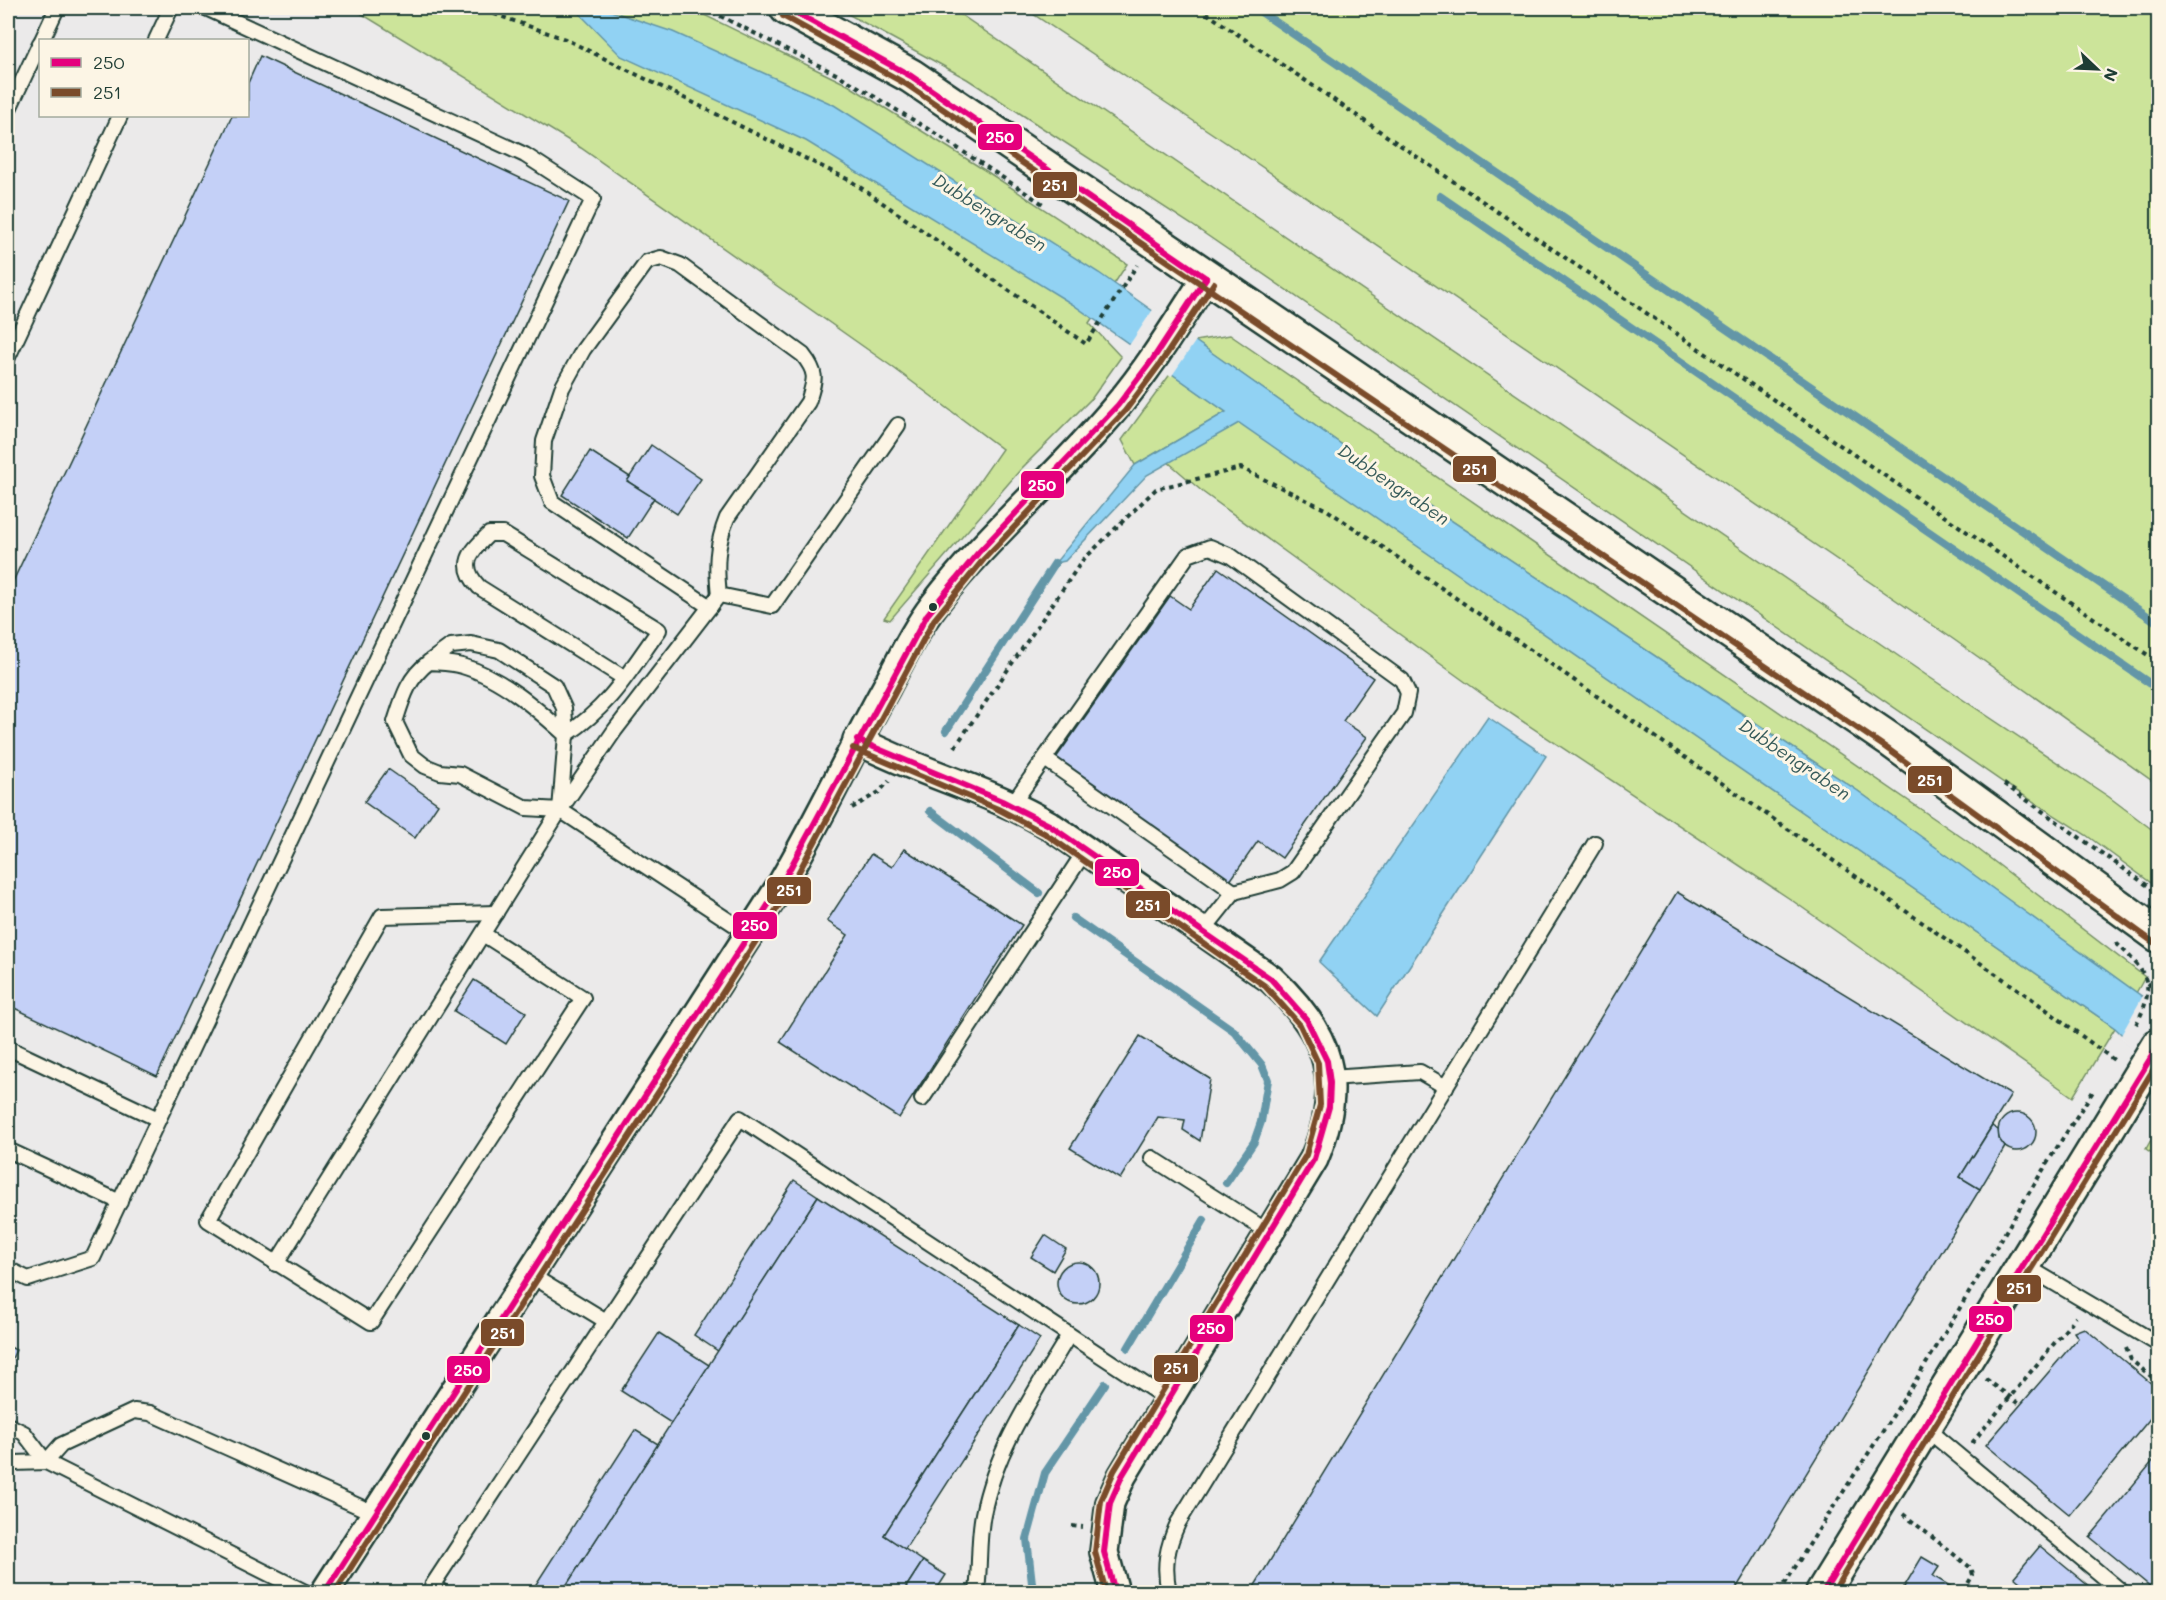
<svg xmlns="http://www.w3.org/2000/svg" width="2166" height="1600" font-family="Mali,sans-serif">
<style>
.green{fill:#cce49a;stroke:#769067;stroke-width:1.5}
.water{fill:#91d2f3;stroke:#6396a7;stroke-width:1.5}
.pier{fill:#ebeaea}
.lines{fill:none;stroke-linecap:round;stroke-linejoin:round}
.stream{stroke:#6396a7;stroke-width:8}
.building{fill:#c4d0f7;stroke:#1f3d34;stroke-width:1.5}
.lane-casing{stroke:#1f3d34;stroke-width:18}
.street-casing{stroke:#1f3d34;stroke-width:32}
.secondary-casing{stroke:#1f3d34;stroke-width:38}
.path{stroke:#1f3d34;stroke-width:4;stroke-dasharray:4.5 4.5;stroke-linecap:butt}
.lane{stroke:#fcf5e5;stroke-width:14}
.street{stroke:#fcf5e5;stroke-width:27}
.secondary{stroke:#fcf5e5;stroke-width:33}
.bus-1-casing{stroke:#fcf5e5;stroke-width:10}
.bus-2-casing{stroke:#fcf5e5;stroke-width:10}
.bus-1{stroke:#e5007d;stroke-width:6}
.bus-2{stroke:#7a4b2a;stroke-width:6}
.bus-dot{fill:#1f3d34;stroke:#fcf5e5;stroke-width:2}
.labels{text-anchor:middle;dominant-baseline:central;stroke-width:6;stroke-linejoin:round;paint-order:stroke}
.water-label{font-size:18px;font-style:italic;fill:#365b5a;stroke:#fcf5e5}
.line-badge{stroke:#fcf5e5;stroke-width:2}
.badge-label{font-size:16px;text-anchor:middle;font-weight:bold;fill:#fff}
</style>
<rect width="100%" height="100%" fill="#ebeaea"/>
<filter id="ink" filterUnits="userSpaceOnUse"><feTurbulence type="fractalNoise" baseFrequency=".0167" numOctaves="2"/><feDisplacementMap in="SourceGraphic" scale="12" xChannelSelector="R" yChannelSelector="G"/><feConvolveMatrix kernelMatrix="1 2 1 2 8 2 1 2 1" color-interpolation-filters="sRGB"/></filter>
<g filter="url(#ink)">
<g class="green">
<path d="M 352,8 L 690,8 L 848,85 L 986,171 L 1127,264 L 1089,323 L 1121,357 L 1092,398 L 1021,469 L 890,620 L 884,618 L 1002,449 L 891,366 L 581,148 Z"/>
<path d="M 837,8 L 951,8 L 1929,677 L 2109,797 L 2158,834 L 2158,888 L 2086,835 L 2004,783 L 1192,225 L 967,79 Z"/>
<path d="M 1024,8 L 2158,8 L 2158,785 L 1953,639 L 1240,152 Z"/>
<path d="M 1230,335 L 1970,843 L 2145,977 L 2136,993 L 1858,791 L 1416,497 L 1195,341 Z"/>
<path d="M 1171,373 L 1226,412 L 1135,465 L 1122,440 Z"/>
<path d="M 1239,422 L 2115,1028 L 2073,1097 L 1790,899 L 1489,699 L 1204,493 L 1168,462 Z"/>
<path d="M 2158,1127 L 2158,1157 L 2146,1149 Z"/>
</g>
<g class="water">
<path d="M 574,8 L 602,8 L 673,32 L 834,105 L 1099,273 L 1416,497 L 1858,791 L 2158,1008 L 2158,1070 L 2115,1028 L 1239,423 L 1147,475 L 1065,561 L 1055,563 L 1135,465 L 1226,412 L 1072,304 L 806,141 L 621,56 Z"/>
<path d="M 1488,717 L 1546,756 L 1377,1016 L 1319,962 Z"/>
</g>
<g class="pier">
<path d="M 1154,308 L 1197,339 L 1171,377 L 1128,347 Z"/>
<path d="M 2144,994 L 2158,1005 L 2158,1073 L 2120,1037 Z"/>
</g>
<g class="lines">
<g class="stream">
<path d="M 1255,8 L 2158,623"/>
<path d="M 1440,196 L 2158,689"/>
<path d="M 946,731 L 1055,563"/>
<path d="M 930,811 L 1039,893"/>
<path d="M 1073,918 L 1234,1031 L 1262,1065 L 1268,1080 L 1261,1122 L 1254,1142 L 1226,1183"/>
<path d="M 1128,1348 L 1204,1220"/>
<path d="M 1033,1592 L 1027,1539 L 1045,1473 L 1105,1384"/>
</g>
</g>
<g class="building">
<path d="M 260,56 L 569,201 L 157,1076 L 8,1005 L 8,592 L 232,116 L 248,116 L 248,83 Z"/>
<path d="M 651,445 L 701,479 L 677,514 L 627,481 Z"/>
<path d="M 590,451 L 630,477 L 627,481 L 654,498 L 628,538 L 562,495 Z"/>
<path d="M 1218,568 L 1373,678 L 1343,721 L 1367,737 L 1282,858 L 1258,841 L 1230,881 L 1056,758 L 1170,596 L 1189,609 Z"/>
<path d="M 388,769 L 438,804 L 415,838 L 364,802 Z"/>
<path d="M 904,849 L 1022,925 L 899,1118 L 780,1042 L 848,935 L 827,921 L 871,854 L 892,867 Z"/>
<path d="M 1677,892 L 2011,1095 L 1960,1177 L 1980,1189 L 1734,1592 L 1251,1592 Z"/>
<path d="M 474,980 L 526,1012 L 506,1044 L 454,1011 Z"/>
<path d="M 1140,1036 L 1210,1079 L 1200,1141 L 1183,1130 L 1185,1120 L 1158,1117 L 1120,1179 L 1070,1148 Z"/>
<circle cx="2017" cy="1132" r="19"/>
<path d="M 1992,1126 L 1998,1130 L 1999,1139 L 2005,1147 L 1980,1189 L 1960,1177 Z"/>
<path d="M 794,1180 L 818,1196 L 718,1351 L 694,1335 Z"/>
<path d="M 818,1196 L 1019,1325 L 884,1535 L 923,1561 L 903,1592 L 562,1592 Z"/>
<path d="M 1045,1235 L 1066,1249 L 1053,1271 L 1031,1257 Z"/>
<circle cx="1078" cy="1283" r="21"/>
<path d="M 1019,1325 L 1040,1339 L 905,1549 L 884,1535 Z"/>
<path d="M 2084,1328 L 2158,1389 L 2158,1409 L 2070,1515 L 1986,1445 L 2078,1338 L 2074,1332 Z"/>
<path d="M 659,1333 L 709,1365 L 671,1423 L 621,1391 Z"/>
<path d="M 8,1346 L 16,1350 L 9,1365 L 8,1365 Z"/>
<path d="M 635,1430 L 658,1444 L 562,1592 L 531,1592 Z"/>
<path d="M 2158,1455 L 2158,1592 L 2157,1592 L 2090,1537 Z"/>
<path d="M 2040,1546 L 2096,1592 L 2032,1592 L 2014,1577 Z"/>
<path d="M 1922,1557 L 1939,1567 L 1933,1576 L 1955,1589 L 1953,1592 L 1901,1592 Z"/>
<path d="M 923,1561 L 946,1575 L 935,1592 L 903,1592 Z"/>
</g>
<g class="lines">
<defs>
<g id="lane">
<path d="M 42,40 L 57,8"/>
<path d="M 156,40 L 171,8"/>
<path d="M 8,111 L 40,43"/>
<path d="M 8,357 L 120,116"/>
<path d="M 710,607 L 552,502 L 542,476 L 544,441 L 562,388 L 583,350 L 647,262 L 661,258 L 680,265 L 803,355 C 818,374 815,379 808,402 L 727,518 C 716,545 716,567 719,595"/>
<path d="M 429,662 C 440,663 452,663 462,666 C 501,677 537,709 566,735 L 560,810 L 526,808 L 460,774 L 440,772 L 425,766 L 411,755 L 395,722 C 403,697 408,678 429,662 Z"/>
<path d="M 429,662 L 451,646 L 471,644 L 499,650 L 554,686 L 564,708 L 566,735"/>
<path d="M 566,735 C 611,705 628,673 659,630 L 503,534 L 489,534 C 470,552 458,565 479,587 L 624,678"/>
<path d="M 1045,759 L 1234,892"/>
<path d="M 1011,806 L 1188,555 L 1210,547 L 1231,556 L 1402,680 L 1408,693 L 1404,713 L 1293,872 L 1280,880 L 1234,892 L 1202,932"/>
<path d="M 560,810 L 615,730 L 719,595 L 772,606 L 898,425"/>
<path d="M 483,934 L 583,998 L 371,1322 L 208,1220 L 382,916 L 496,913"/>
<path d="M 8,1048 L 158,1119"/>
<path d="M 1330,1078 L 1420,1072 L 1446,1087"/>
<path d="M 922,1099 L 1085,851"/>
<path d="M 8,1150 L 120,1202"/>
<path d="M 1152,1158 L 1270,1233"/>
<path d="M 276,1264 L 560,810 L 749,934"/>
<path d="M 2024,1265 L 2158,1344"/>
<path d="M 8,1269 L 28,1279 L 93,1258 L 593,199 L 525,155 L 206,8"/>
<path d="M 529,1274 L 606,1321"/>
<path d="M 8,1425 L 24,1433 L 46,1462 L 305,1592"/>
<path d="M 1924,1427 L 2122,1592"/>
<path d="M 8,1460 L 14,1463 L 46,1462 L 61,1445 L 134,1411 L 150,1413 L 376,1514"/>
<path d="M 442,1592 L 432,1586 L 740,1118 L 1167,1399"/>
<path d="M 977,1592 C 980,1567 978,1539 983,1514 C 996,1448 1035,1392 1069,1335"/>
<path d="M 1169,1592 C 1163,1566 1167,1547 1178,1523 L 1595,843"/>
</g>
<g id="street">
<path d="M 857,740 C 919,773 988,789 1049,825 L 1271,979 C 1330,1034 1346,1083 1314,1159 L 1122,1476 L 1110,1503 L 1104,1552 L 1115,1592"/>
<path d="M 325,1592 L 781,885 C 819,820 850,753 886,688 C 901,660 914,631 934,605 C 989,533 1060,475 1118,405 C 1151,366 1178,321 1206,278"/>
</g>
<g id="secondary">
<path d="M 787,8 L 911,76 L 1890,740 L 2158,935"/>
<path d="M 1823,1592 L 2158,1046"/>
</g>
</defs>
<use href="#lane" class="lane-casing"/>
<use href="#street" class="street-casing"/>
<use href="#secondary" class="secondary-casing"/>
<g class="path">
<path d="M 477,8 L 565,39 L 851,181 L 1086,344 L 1137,265"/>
<path d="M 704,8 L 842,77 L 933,132 L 1043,204"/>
<path d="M 1199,8 L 2158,662"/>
<path d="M 955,747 L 1082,561 L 1156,489 L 1241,468 L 1327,510 L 1384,548 L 2032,999 L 2114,1060"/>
<path d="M 2004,784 L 2158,893"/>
<path d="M 852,808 L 879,792 L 889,781"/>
<path d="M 2116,943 C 2148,973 2158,986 2134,1028"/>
<path d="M 2148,983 L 2158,992"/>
<path d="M 2126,1348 L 2131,1360 L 2158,1382"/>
<path d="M 1986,1379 L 2021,1405"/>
<path d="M 2151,1438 L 2158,1429"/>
<path d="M 1972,1443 L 2076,1317"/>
<path d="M 1903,1514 L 1971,1568 L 1973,1575 L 1963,1592"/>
<path d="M 1072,1526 L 1083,1527"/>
<path d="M 1780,1592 C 1830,1509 1886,1429 1937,1346 C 1989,1260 2039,1173 2094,1090"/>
</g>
<use href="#lane" class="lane"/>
<use href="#street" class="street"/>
<use href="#secondary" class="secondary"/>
<defs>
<g id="bus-1">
<path d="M 787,8 L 911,76 L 1206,278"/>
<path d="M 857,740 L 1002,801 L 1049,825 L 1271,979 L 1307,1020 L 1327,1061 L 1330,1083 L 1329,1107 L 1314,1159 L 1122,1476 L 1110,1503 L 1104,1552 L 1115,1592"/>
<path d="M 325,1592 L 781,885 L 927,615 L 978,553 L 1118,405 L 1153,359 L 1206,278"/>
<path d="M 1823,1592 L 2158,1046"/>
</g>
<g id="bus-2">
<path d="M 783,16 L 906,84 L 1885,747 L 2153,942"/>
<path d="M 853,748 L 998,809 L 1044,833 L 1265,986 L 1300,1025 L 1318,1063 L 1320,1105 L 1306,1155 L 1114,1471 L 1101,1501 L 1095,1552 L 1106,1592"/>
<path d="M 335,1592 L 789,890 L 934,620 L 984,559 L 1125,411 L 1160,364 L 1214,283"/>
<path d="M 1833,1592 L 2158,1062"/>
</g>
</defs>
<use href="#bus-1" class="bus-1-casing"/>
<use href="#bus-2" class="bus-2-casing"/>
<use href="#bus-1" class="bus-1"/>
<use href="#bus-2" class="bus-2"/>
</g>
</g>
<g class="bus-dot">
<circle cx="933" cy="607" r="5"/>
<circle cx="426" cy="1436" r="5"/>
</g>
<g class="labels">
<g class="water-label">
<text transform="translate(990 212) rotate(32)">Dubbengraben</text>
<text transform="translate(1394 484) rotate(34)">Dubbengraben</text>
<text transform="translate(1795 759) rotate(34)">Dubbengraben</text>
</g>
</g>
<g class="line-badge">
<rect x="977" y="123" width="46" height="28" rx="6" fill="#e5007d"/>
<rect x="1032" y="171" width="46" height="28" rx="6" fill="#7a4b2a"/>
<rect x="1452" y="455" width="45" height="28" rx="6" fill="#7a4b2a"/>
<rect x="1020" y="470" width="45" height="29" rx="6" fill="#e5007d"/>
<rect x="1907" y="765" width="46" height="29" rx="6" fill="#7a4b2a"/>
<rect x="1094" y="858" width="46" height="29" rx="6" fill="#e5007d"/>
<rect x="766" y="876" width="46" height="29" rx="6" fill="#7a4b2a"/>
<rect x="1125" y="890" width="46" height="29" rx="6" fill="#7a4b2a"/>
<rect x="732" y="911" width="46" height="29" rx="6" fill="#e5007d"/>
<rect x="1996" y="1274" width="46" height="29" rx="6" fill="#7a4b2a"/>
<rect x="1968" y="1305" width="45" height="28" rx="6" fill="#e5007d"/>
<rect x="1189" y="1314" width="45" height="29" rx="6" fill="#e5007d"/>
<rect x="480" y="1318" width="45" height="29" rx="6" fill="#7a4b2a"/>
<rect x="1153" y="1354" width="46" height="29" rx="6" fill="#7a4b2a"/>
<rect x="446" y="1355" width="45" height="29" rx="6" fill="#e5007d"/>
</g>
<g class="badge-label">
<text x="1000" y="143">250</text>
<text x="1055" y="191">251</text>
<text x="1475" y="475">251</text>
<text x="1042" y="491">250</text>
<text x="1930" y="786">251</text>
<text x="1117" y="878">250</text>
<text x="789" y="896">251</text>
<text x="1148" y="911">251</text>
<text x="755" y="931">250</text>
<text x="2019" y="1294">251</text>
<text x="1990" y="1325">250</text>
<text x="1211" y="1334">250</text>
<text x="503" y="1339">251</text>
<text x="1176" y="1374">251</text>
<text x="468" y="1376">250</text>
</g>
<rect width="2166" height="1600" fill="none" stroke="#fcf5e5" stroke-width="30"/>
<rect x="15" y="15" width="2136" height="1570" fill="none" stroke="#1f3d34" stroke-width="2" filter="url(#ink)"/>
<rect x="39" y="39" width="210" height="78" fill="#fcf5e5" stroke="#a4ab9e" stroke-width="1.5"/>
<rect x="51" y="58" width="30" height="9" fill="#e5007d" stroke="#a4ab9e" stroke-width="1.5"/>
<text x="93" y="69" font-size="18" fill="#1f3d34">250</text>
<rect x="51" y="88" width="30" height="9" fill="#7a4b2a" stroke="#a4ab9e" stroke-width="1.5"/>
<text x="93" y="99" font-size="18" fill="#1f3d34">251</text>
<g transform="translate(2097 69) rotate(113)" stroke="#fcf5e5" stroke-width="4.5" paint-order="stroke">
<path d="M0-4.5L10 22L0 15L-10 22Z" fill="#1f3d34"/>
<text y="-9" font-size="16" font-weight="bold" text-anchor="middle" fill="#1f3d34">N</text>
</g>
</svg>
